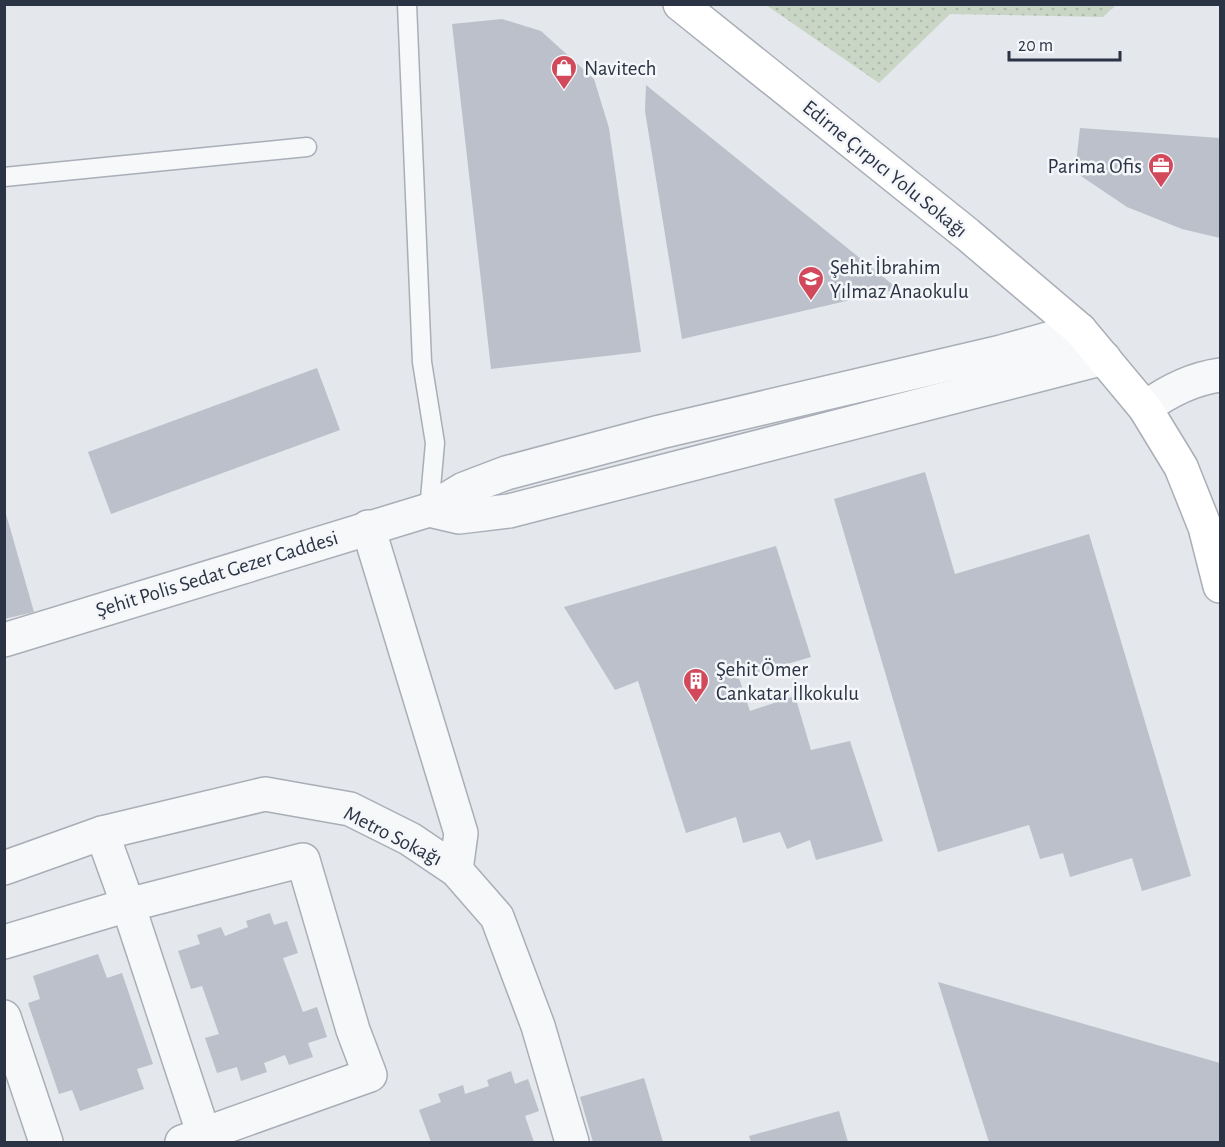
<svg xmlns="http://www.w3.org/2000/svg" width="1225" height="1147" font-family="'Alegreya Sans',sans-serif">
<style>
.grass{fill:url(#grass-dots)}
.building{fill:#bbc0ca}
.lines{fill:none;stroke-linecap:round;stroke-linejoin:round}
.service-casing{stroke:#a9aeb7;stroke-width:21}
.minor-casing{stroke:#a9aeb7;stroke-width:36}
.secondary-casing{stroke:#a9aeb7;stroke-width:36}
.service{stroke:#f7f8fa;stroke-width:18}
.minor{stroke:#f7f8fa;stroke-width:33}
.secondary{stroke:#fff;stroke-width:33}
.labels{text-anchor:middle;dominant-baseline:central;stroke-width:5;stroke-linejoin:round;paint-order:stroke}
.poi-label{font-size:21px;fill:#2b3445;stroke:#f4f6f9;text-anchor:start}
.street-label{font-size:21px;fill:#2b3445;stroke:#f4f6f9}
</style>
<defs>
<pattern id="grass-dots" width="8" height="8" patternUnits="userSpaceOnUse" patternTransform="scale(1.5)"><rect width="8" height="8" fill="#c9d6c5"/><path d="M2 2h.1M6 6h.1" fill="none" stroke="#adb8ab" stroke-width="1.8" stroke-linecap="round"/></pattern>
</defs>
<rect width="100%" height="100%" fill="#e4e7ec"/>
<path class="grass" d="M 766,5 L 1116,5 L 1103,17 L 950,14 L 879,83 Z"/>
<g class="building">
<path d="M 502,19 L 541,31 L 594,79 L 609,128 L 641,352 L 491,369 L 452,24 Z"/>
<path d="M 646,85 L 898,289 L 682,339 L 645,111 Z"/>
<path d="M 1080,128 L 1220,138 L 1220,238 L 1182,229 L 1127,207 L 1075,172 Z"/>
<path d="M 317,368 L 340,430 L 111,514 L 88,452 Z"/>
<path d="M 925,472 L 955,574 L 1089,534 L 1191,876 L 1142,891 L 1132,858 L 1070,877 L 1063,853 L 1040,859 L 1029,825 L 938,852 L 834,499 Z"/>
<path d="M 4,507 L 34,612 L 4,619 Z"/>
<path d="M 776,546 L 811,657 L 739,678 L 750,711 L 795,696 L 811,750 L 850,741 L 883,841 L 816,860 L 810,840 L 787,849 L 780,832 L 743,843 L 736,817 L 686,833 L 638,681 L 615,690 L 564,607 Z"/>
<path d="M 270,913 L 274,925 L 287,921 L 298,953 L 283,958 L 303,1012 L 317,1007 L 327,1037 L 308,1043 L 313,1057 L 289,1065 L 285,1055 L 264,1063 L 267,1072 L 241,1081 L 237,1067 L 217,1073 L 205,1038 L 219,1034 L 202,986 L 191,989 L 178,951 L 200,944 L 197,935 L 221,927 L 225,936 L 248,927 L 246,921 Z"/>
<path d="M 98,954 L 107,978 L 122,973 L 153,1064 L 137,1069 L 144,1089 L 80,1111 L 72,1090 L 59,1094 L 28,1003 L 40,999 L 33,976 Z"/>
<path d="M 938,982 L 1220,1063 L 1220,1142 L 989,1142 Z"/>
<path d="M 511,1071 L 515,1084 L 528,1079 L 539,1111 L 525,1116 L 534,1142 L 431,1142 L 419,1110 L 441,1102 L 438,1094 L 463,1085 L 465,1094 L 489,1086 L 487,1080 Z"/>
<path d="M 644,1078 L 663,1142 L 593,1142 L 580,1097 Z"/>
<path d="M 839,1111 L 848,1142 L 751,1142 L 749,1136 Z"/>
</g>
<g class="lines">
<defs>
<g id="service">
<path d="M 407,4 L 422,362 L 435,443 L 429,510"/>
<path d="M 4,177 L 307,147"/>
</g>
<g id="minor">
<path d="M 1145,408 C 1168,391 1192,379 1220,375"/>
<path d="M 429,510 L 459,517 L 509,511 L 1104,358"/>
<path d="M 368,527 L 461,833 L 456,870"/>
<path d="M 4,640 L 429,510 L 464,489 L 506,473 L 660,432 L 1001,352 L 1080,330"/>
<path d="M 102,833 L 128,905 L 204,1135"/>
<path d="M 4,868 L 102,833 L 265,794 L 350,809 L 410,839 L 456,870 L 497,917 L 538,1026 L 572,1142"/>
<path d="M 4,942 L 128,905 L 303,860 L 353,1030 L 370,1075 L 182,1142"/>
<path d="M 4,1017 L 46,1142"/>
</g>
<path id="secondary" d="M 680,4 L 967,234 L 1080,330 L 1145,408 L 1181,467 L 1205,527 L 1220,586"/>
</defs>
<use href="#service" class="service-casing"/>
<use href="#minor" class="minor-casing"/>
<use href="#secondary" class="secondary-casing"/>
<use href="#service" class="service"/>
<use href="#minor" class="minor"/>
<use href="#secondary" class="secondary"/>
</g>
<defs>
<symbol id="shop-pin" viewBox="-11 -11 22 30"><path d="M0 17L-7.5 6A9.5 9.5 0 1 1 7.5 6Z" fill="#d1495b" stroke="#f4f6f9"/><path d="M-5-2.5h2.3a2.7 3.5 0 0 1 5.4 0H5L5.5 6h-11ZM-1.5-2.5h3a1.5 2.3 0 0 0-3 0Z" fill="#fff"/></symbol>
<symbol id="office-pin" viewBox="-11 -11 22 30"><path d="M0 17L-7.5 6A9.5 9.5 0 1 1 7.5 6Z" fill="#d1495b" stroke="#f4f6f9"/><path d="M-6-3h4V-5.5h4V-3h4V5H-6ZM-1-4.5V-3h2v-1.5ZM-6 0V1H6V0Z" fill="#fff"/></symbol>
<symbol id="school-pin" viewBox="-11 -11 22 30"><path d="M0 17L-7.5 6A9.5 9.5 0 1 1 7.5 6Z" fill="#d1495b" stroke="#f4f6f9"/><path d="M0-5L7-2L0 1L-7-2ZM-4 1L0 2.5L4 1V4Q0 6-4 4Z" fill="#fff"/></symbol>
<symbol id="building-pin" viewBox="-11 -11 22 30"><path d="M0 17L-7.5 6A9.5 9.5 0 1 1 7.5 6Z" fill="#d1495b" stroke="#f4f6f9"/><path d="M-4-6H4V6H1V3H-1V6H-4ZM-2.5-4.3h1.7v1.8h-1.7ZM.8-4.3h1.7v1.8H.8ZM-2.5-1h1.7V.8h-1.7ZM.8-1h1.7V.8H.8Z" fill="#fff"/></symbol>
</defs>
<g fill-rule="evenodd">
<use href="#shop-pin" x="549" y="53" width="30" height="40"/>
<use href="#office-pin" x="1146" y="151" width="30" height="40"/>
<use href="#school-pin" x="796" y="264" width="30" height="40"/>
<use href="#building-pin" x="681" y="666" width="30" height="40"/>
</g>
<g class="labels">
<g class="poi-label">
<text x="584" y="68">Navitech</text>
<text x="1142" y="166" text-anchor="end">Parima Ofis</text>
<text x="830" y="267">Şehit İbrahim<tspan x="830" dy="24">Yılmaz Anaokulu</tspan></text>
<text x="716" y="669">Şehit Ömer<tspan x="716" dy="24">Cankatar İlkokulu</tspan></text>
</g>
<g class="street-label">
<text transform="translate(885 169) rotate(39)">Edirne Çırpıcı Yolu Sokağı</text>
<text transform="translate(217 574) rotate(-17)">Şehit Polis Sedat Gezer Caddesi</text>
<text transform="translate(393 836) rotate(27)">Metro Sokağı</text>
</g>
</g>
<rect width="1225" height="1147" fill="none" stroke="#2b3445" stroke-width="12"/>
<path d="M1009 51v9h111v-9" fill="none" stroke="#2b3445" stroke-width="3"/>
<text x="1018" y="51" font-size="18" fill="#2b3445" stroke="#f4f6f9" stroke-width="4.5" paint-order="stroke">20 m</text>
</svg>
